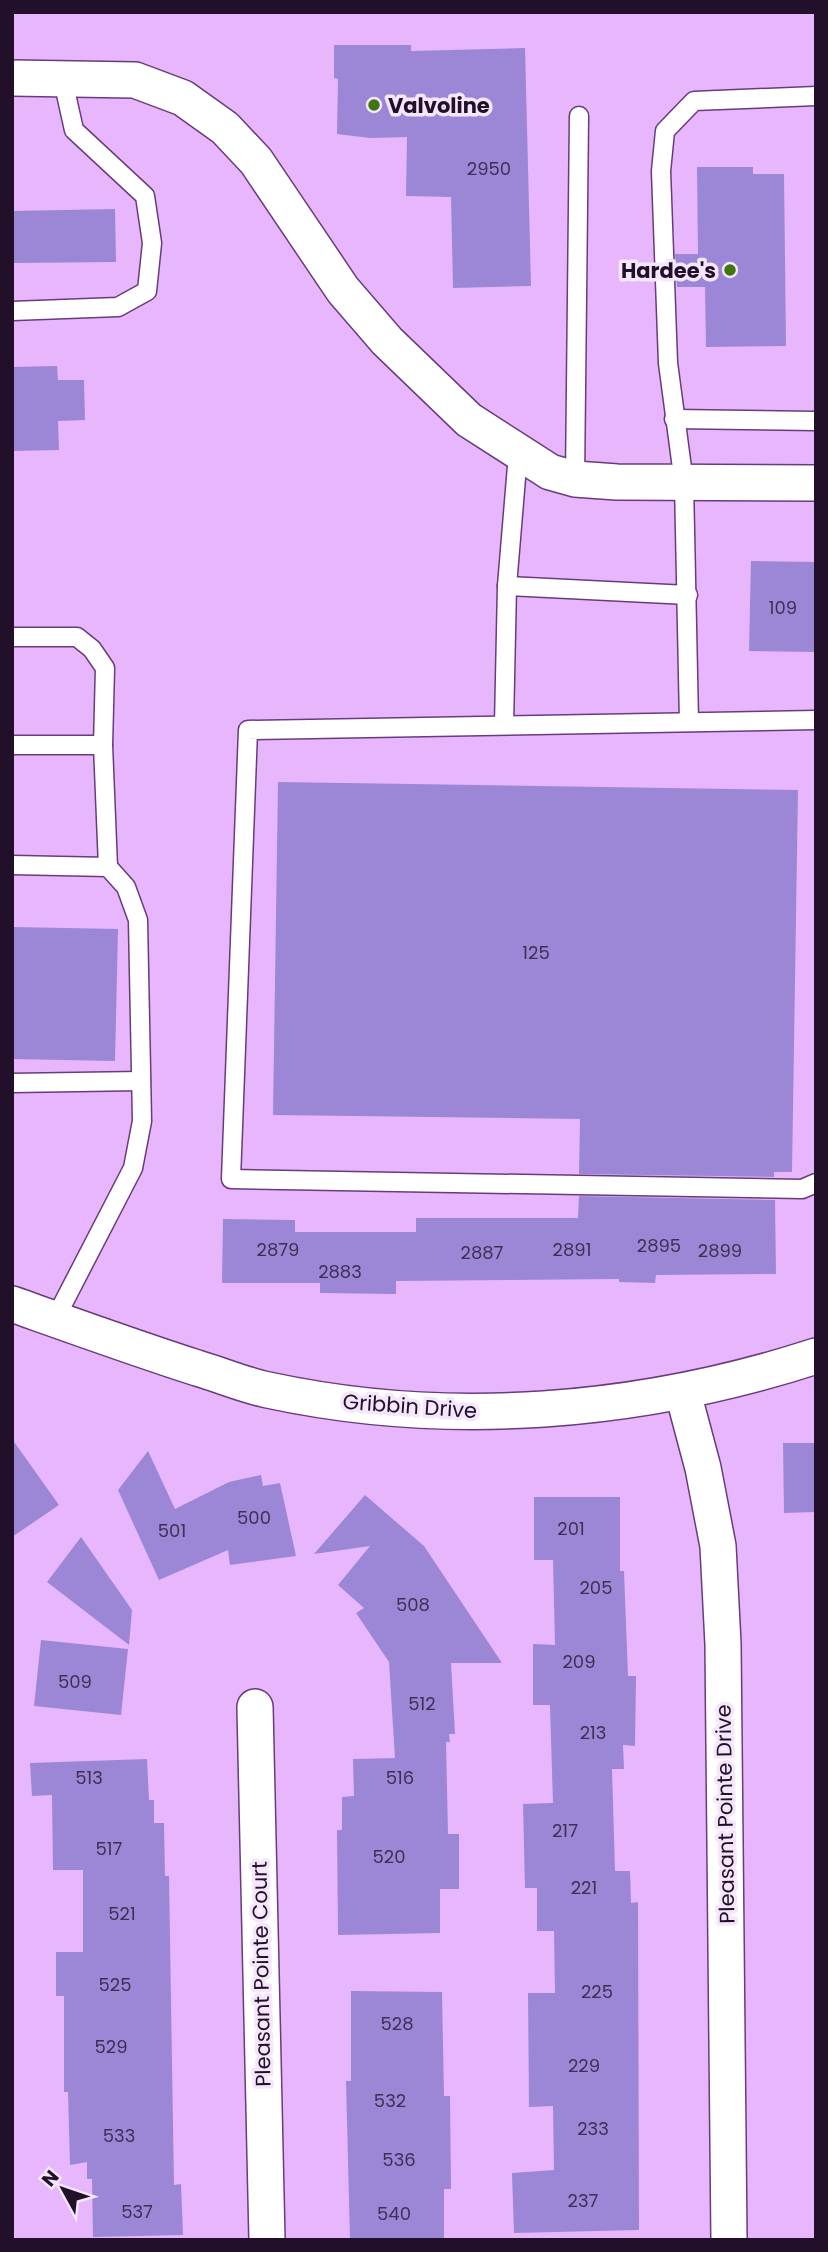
<svg xmlns="http://www.w3.org/2000/svg" width="828" height="2252" font-family="Poppins,sans-serif">
<style>
.building{fill:#9c87d6}
.lines{fill:none;stroke-linecap:round;stroke-linejoin:round}
.service-casing{stroke:#683c7a;stroke-width:21}
.minor-casing{stroke:#683c7a;stroke-width:38}
.service{stroke:#fff;stroke-width:18}
.minor{stroke:#fff;stroke-width:35}
.poi-dot{fill:#3d760a;stroke:#f5e6fc;stroke-width:2.5}
.labels{text-anchor:middle;dominant-baseline:central;stroke-width:7;stroke-linejoin:round;paint-order:stroke}
.number-label{font-size:18px;fill:#402e55}
.poi-label{font-size:21px;font-weight:bold;fill:#22102a;stroke:#f5e6fc;text-anchor:start}
.street-label{font-size:21px;fill:#22102a;stroke:#f5e6fc}
</style>
<rect width="100%" height="100%" fill="#e7b6fd"/>
<g class="building">
<path d="M 334,45 L 411,45 L 411,51 L 525,48 L 531,286 L 453,288 L 451,197 L 406,196 L 407,137 L 370,138 L 337,134 L 338,79 L 334,78 Z"/>
<path d="M 697,167 L 753,167 L 753,174 L 784,174 L 786,346 L 706,347 L 705,287 L 677,287 L 675,254 L 698,254 Z"/>
<path d="M 115,209 L 116,262 L 12,263 L 12,211 Z"/>
<path d="M 57,366 L 58,380 L 84,380 L 85,420 L 58,421 L 59,450 L 12,451 L 12,367 Z"/>
<path d="M 751,561 L 816,562 L 816,652 L 749,651 Z"/>
<path d="M 278,782 L 798,790 L 792,1172 L 774,1172 L 774,1177 L 579,1174 L 580,1119 L 273,1115 Z"/>
<path d="M 12,927 L 118,929 L 115,1061 L 12,1059 Z"/>
<path d="M 579,1196 L 775,1200 L 776,1274 L 656,1275 L 655,1283 L 619,1282 L 619,1279 L 396,1281 L 396,1294 L 320,1293 L 320,1283 L 222,1283 L 223,1219 L 295,1220 L 295,1232 L 416,1232 L 416,1218 L 578,1218 Z"/>
<path d="M 12,1439 L 59,1505 L 12,1537 Z"/>
<path d="M 783,1443 L 816,1443 L 816,1512 L 784,1513 Z"/>
<path d="M 148,1451 L 175,1509 L 229,1482 L 261,1475 L 263,1486 L 280,1483 L 296,1556 L 230,1565 L 228,1550 L 159,1580 L 118,1490 Z"/>
<path d="M 365,1495 L 424,1546 L 502,1663 L 451,1663 L 455,1734 L 449,1734 L 450,1742 L 446,1742 L 448,1834 L 459,1834 L 459,1889 L 440,1889 L 440,1933 L 338,1935 L 337,1830 L 342,1830 L 342,1797 L 354,1796 L 353,1759 L 395,1758 L 389,1662 L 356,1613 L 364,1608 L 338,1585 L 370,1546 L 314,1554 Z"/>
<path d="M 534,1497 L 620,1497 L 620,1571 L 624,1571 L 628,1676 L 636,1676 L 635,1746 L 623,1745 L 624,1769 L 612,1769 L 615,1871 L 630,1871 L 631,1903 L 638,1902 L 639,2230 L 514,2233 L 512,2173 L 554,2170 L 553,2106 L 529,2107 L 528,1993 L 555,1993 L 554,1931 L 537,1931 L 537,1888 L 525,1888 L 523,1804 L 553,1803 L 550,1705 L 533,1705 L 533,1644 L 555,1645 L 553,1560 L 534,1560 Z"/>
<path d="M 81,1537 L 132,1610 L 129,1645 L 47,1582 Z"/>
<path d="M 41,1640 L 128,1649 L 121,1715 L 34,1706 Z"/>
<path d="M 147,1759 L 149,1800 L 154,1800 L 154,1823 L 164,1823 L 165,1876 L 169,1876 L 174,2185 L 181,2184 L 183,2235 L 93,2237 L 92,2179 L 87,2179 L 87,2162 L 70,2165 L 68,2092 L 64,2092 L 64,1996 L 56,1996 L 56,1952 L 83,1952 L 83,1870 L 53,1870 L 52,1795 L 32,1796 L 30,1763 Z"/>
<path d="M 351,1991 L 442,1992 L 444,2096 L 450,2096 L 451,2189 L 444,2189 L 444,2240 L 350,2240 L 346,2081 L 351,2081 Z"/>
</g>
<g class="lines">
<defs>
<g id="service">
<path d="M 12,311 L 118,307 L 147,291 L 152,243 L 145,196 L 74,130 L 62,76"/>
<path d="M 674,419 L 816,421"/>
<path d="M 575,479 L 579,116"/>
<path d="M 507,586 L 688,595"/>
<path d="M 12,637 L 77,637 L 92,649 L 105,668 L 103,745 L 108,867"/>
<path d="M 816,720 L 248,730 L 231,1179 L 802,1189 L 816,1183"/>
<path d="M 689,722 L 684,483 L 668,363 L 661,171 L 665,131 L 694,101 L 816,96"/>
<path d="M 504,725 L 507,586 L 518,454"/>
<path d="M 12,745 L 103,745"/>
<path d="M 12,865 L 108,867 L 126,887 L 138,920 L 142,1121 L 133,1168 L 55,1319"/>
<path d="M 12,1083 L 141,1081"/>
</g>
<g id="minor">
<path d="M 12,78 L 135,80 L 183,98 L 225,128 L 256,161 L 343,290 L 387,341 L 469,420 L 550,472 L 575,479 L 617,482 L 816,483"/>
<path d="M 12,1304 C 74,1326 135,1348 197,1368 C 221,1375 244,1385 268,1390 C 449,1429 640,1413 816,1356"/>
<path d="M 683,1393 L 703,1468 L 718,1546 L 723,1644 L 729,2240"/>
<path d="M 255,1707 L 267,2240"/>
</g>
</defs>
<use href="#service" class="service-casing"/>
<use href="#minor" class="minor-casing"/>
<use href="#service" class="service"/>
<use href="#minor" class="minor"/>
</g>
<g class="poi-dot">
<circle cx="374" cy="105" r="7"/>
<circle cx="730" cy="270" r="7"/>
</g>
<g class="labels">
<g class="number-label">
<text x="489" y="168">2950</text>
<text x="783" y="607">109</text>
<text x="536" y="952">125</text>
<text x="659" y="1245">2895</text>
<text x="278" y="1249">2879</text>
<text x="572" y="1249">2891</text>
<text x="720" y="1250">2899</text>
<text x="482" y="1252">2887</text>
<text x="340" y="1271">2883</text>
<text x="254" y="1517">500</text>
<text x="571" y="1528">201</text>
<text x="172" y="1530">501</text>
<text x="596" y="1587">205</text>
<text x="413" y="1604">508</text>
<text x="579" y="1661">209</text>
<text x="75" y="1681">509</text>
<text x="422" y="1703">512</text>
<text x="593" y="1732">213</text>
<text x="89" y="1777">513</text>
<text x="400" y="1777">516</text>
<text x="565" y="1830">217</text>
<text x="109" y="1848">517</text>
<text x="389" y="1856">520</text>
<text x="584" y="1887">221</text>
<text x="122" y="1913">521</text>
<text x="115" y="1984">525</text>
<text x="597" y="1991">225</text>
<text x="397" y="2023">528</text>
<text x="111" y="2046">529</text>
<text x="584" y="2065">229</text>
<text x="390" y="2100">532</text>
<text x="593" y="2128">233</text>
<text x="119" y="2135">533</text>
<text x="399" y="2159">536</text>
<text x="583" y="2200">237</text>
<text x="137" y="2211">537</text>
<text x="394" y="2213">540</text>
</g>
<g class="poi-label">
<text x="388" y="105">Valvoline</text>
<text x="716" y="270" text-anchor="end">Hardee's</text>
</g>
<g class="street-label">
<text transform="translate(410 1406) rotate(4)">Gribbin Drive</text>
<text transform="translate(725 1814) rotate(-91)">Pleasant Pointe Drive</text>
<text transform="translate(261 1974) rotate(-91)">Pleasant Pointe Court</text>
</g>
</g>
<rect width="828" height="2252" fill="none" stroke="#22102a" stroke-width="28"/>
<g transform="translate(63 2189) rotate(310)" stroke="#f5e6fc" stroke-width="5" paint-order="stroke">
<path d="M0-5L12 26L0 18L-12 26Z" fill="#22102a"/>
<text y="-10" font-size="19" font-weight="bold" text-anchor="middle" fill="#22102a">N</text>
</g>
</svg>
